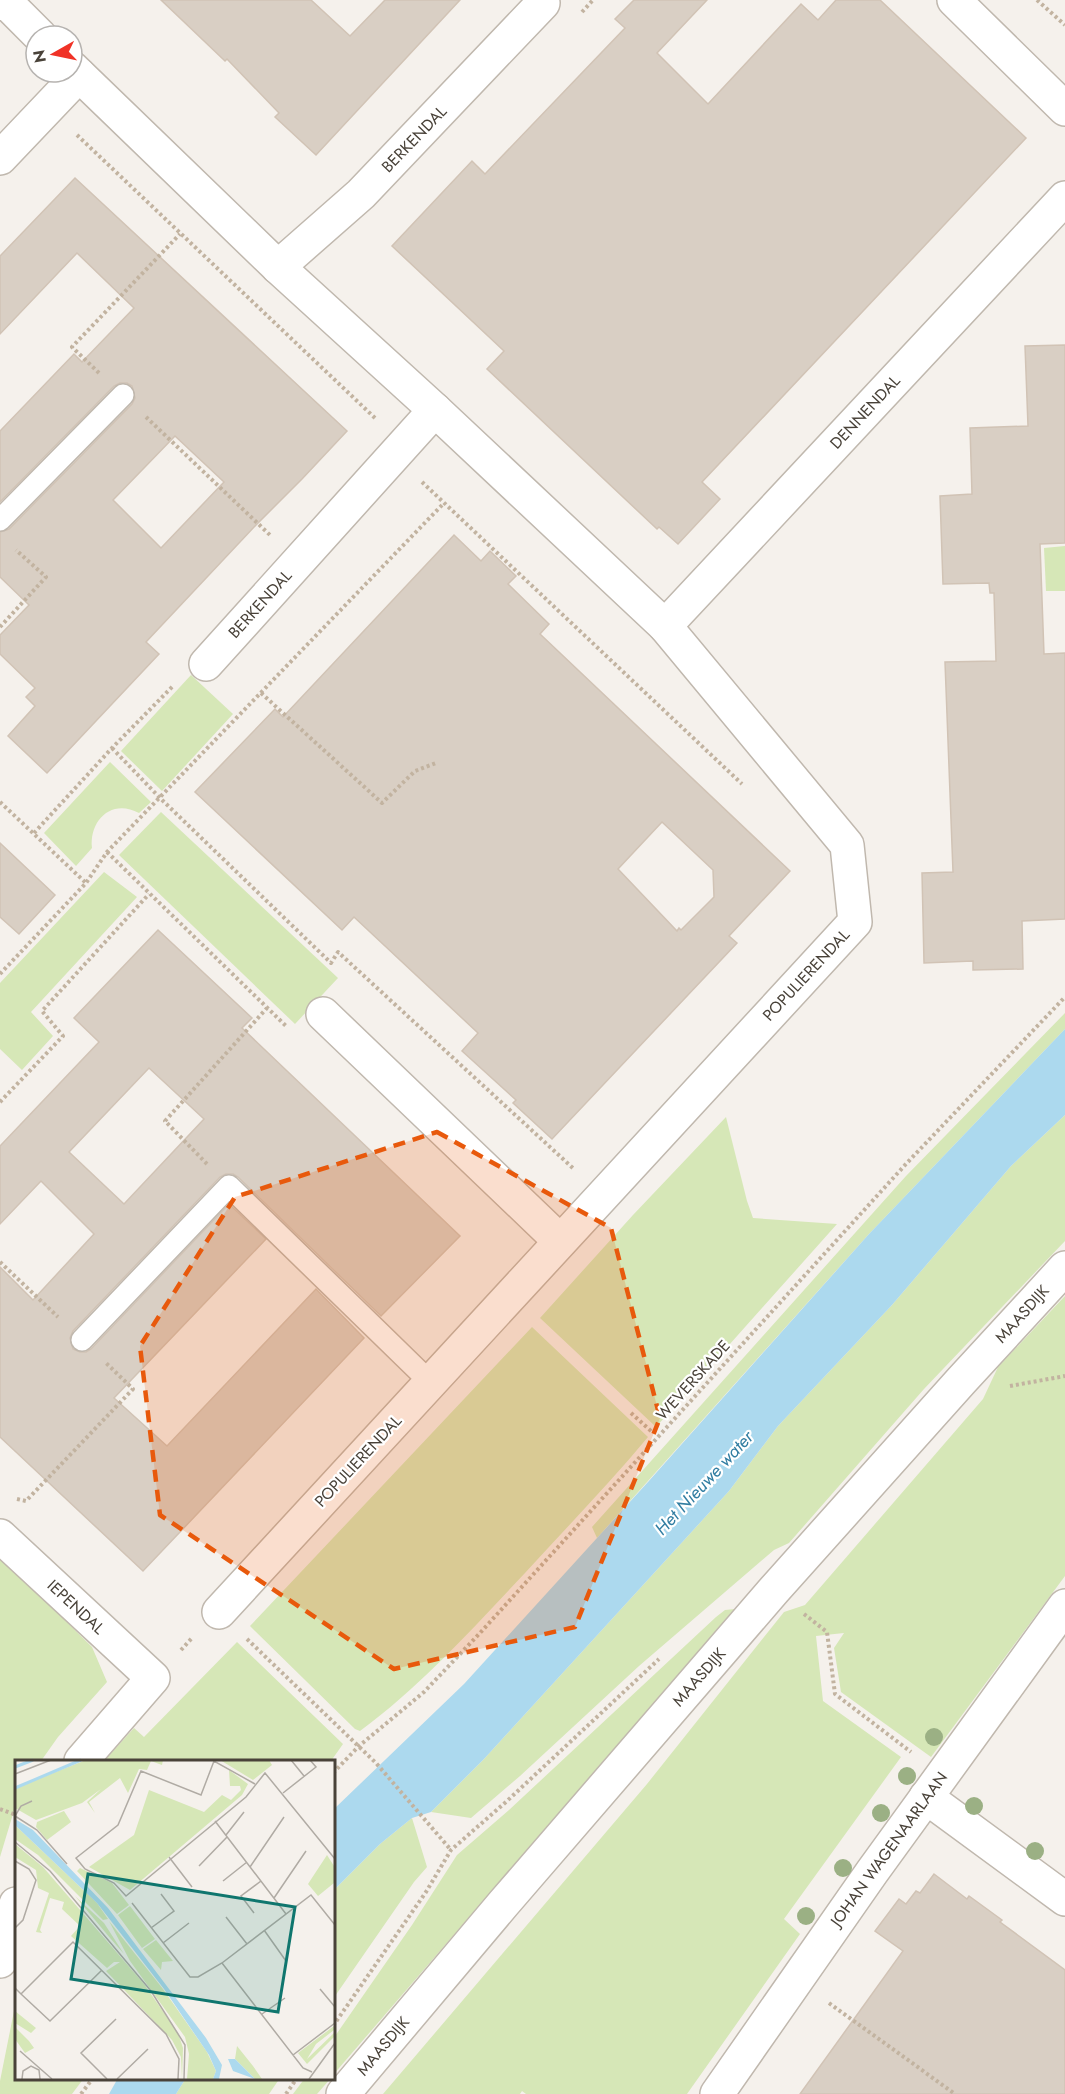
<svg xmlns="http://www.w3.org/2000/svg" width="1065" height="2094" font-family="Jost,sans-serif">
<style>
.green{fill:#d6e7b7}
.water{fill:#acd9ee}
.building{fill:#d9cfc4;stroke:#d1c3b5;stroke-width:1.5;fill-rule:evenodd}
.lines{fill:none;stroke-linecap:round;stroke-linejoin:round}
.service-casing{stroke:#c0b8ae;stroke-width:24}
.minor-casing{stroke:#c0b8ae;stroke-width:36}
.path{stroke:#c2b3a0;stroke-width:4;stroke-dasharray:3 3;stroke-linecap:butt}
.service{stroke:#fff;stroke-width:21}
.minor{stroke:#fff;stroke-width:33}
.tree{fill:#9bb084}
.marked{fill:#e8590c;fill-opacity:0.2;stroke:#e8590c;stroke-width:4.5;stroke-dasharray:12 8;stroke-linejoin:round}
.labels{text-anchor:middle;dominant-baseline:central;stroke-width:4.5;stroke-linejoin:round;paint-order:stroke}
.street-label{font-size:16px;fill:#494239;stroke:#fff}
.water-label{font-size:18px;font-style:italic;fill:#327ea2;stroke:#fff}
.inset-river{fill:none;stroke:#acd9ee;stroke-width:3}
.inset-road{fill:none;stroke:#b0aba4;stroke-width:1.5}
.view{fill:#0f766e;fill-opacity:0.15;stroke:#0f766e;stroke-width:3}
.inset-edge{fill:none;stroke:#494239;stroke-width:3}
</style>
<rect width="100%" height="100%" fill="#f5f1ec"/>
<g class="green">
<path d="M 1065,546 L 1065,591 L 1046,591 L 1044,548 Z"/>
<path d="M 191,675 L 233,714 L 162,791 L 121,751 Z"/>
<path d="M 110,762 L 151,802 L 139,813 C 112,798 89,820 92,848 L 76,866 L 44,833 Z"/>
<path d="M 161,812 L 338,978 L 295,1024 L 119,855 Z"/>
<path d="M 104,872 L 137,897 L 31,1012 L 53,1036 L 22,1070 L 0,1049 L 0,983 Z"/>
<path d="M 1065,1013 L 1065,1029 L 869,1234 L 597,1538 L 592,1527 L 906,1176 Z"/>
<path d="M 1065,1115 L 1065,1241 L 924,1389 L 789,1543 L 774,1550 L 639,1666 L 520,1776 L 471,1818 L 431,1812 L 484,1759 L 729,1491 L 778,1426 L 892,1305 L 1011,1166 Z"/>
<path d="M 726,1117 L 747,1201 L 753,1218 L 837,1224 L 656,1427 L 540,1318 L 633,1215 Z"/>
<path d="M 1065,1296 L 1065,1576 L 931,1757 L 841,1692 L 834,1648 L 844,1633 L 816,1636 L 823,1701 L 901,1757 L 784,1919 L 800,1934 L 687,2094 L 526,2094 L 522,2091 L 520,2094 L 383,2094 L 647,1784 L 784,1612 L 805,1605 L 983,1399 L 998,1367 Z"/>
<path d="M 532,1327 L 648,1437 C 609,1484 566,1528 525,1573 C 472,1629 421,1686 360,1731 L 355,1729 L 250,1626 Z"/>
<path d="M 0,1556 L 92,1647 L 107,1682 L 58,1737 L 41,1761 L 16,1761 L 16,1804 L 0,1857 Z"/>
<path d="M 735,1609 L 333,2075 L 333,2039 L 412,1925 L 457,1855 L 509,1810 L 716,1617 L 725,1610 Z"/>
<path d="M 237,1642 L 343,1744 L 331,1761 L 104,1761 L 134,1728 L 144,1737 Z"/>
<path d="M 412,1818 L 427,1867 L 414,1882 L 333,1999 L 333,1891 L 380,1844 Z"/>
<path d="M 16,2001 L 16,2078 L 84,2078 L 72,2094 L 0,2094 L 0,2081 Z"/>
<path d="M 186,2078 L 280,2078 L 269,2094 L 176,2094 Z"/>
<path d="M 305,2078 L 331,2078 L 317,2094 L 293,2094 Z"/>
</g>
<g class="water">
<path d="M 1065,1029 L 1065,1115 L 1011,1166 L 892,1305 L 778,1426 L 729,1491 L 484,1759 L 431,1812 L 412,1818 L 380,1844 L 333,1891 L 333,1810 L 464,1684 L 648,1482 L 869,1234 Z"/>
<path d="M 118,2078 L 186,2078 L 176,2094 L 109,2094 Z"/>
</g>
<g class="building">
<path d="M 161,0 L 311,0 L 350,36 L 385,0 L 460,0 L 316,155 L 275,117 L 279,113 L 227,59 L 225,61 Z"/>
<path d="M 634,0 L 707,0 L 657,53 L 708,104 L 801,4 L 818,20 L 836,0 L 880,0 L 1026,138 L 702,482 L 720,499 L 678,544 L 659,527 L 657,529 L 487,369 L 504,351 L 392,246 L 472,161 L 485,174 L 625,28 L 615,19 Z"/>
<path d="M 75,178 L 347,431 L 302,479 L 256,525 L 146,642 L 159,654 L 47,773 L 8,736 L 35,706 L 26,697 L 35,688 L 0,654 L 0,635 L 29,605 L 0,577 L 0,532 L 9,529 L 132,404 L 135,398 L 132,386 L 127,383 L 120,383 L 114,386 L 0,502 L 0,431 L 74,354 L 82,362 L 134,308 L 77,253 L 0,334 L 0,256 ZM 175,436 L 224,482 L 161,548 L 113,500 Z"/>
<path d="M 1065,345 L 1065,543 L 1040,544 L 1044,654 L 1065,653 L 1065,919 L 1022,921 L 1023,969 L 973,970 L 973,961 L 924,963 L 922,873 L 953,872 L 945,662 L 996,661 L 994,593 L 990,593 L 989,583 L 943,584 L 940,496 L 972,494 L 970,428 L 1028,426 L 1025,346 Z"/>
<path d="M 454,535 L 481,561 L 490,551 L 516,576 L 508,584 L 549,624 L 540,634 L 790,871 L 729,936 L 737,943 L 552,1139 L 513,1103 L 516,1100 L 462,1051 L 478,1033 L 354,917 L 342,930 L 195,792 L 275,709 L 283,717 ZM 662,822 L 713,870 L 714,897 L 681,930 L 679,928 L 677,931 L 618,869 Z"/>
<path d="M 0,843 L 55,895 L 19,934 L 0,917 Z"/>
<path d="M 158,930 L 252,1018 L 242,1028 L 460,1236 L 381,1316 L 238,1177 L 233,1174 L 226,1174 L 220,1177 L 73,1331 L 70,1338 L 73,1349 L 80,1352 L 86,1352 L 91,1349 L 229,1204 L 266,1239 L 114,1398 L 167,1446 L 316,1289 L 364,1338 L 143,1571 L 0,1437 L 0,1267 L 33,1300 L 94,1234 L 41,1181 L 0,1224 L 0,1146 L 99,1042 L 74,1018 ZM 149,1068 L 204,1119 L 124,1204 L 69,1152 Z"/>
<path d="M 934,1874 L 967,1899 L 969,1896 L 1002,1920 L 1000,1922 L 1065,1970 L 1065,2094 L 800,2094 L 903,1951 L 875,1931 L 899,1899 L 906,1904 L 916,1891 L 920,1893 Z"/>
</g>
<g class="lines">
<defs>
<g id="service">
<path d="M 0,520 L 123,395"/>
<path d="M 82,1340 L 229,1186 L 431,1383"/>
</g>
<g id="minor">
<path d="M 4,0 L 40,36"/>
<path d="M 954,0 L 1065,109"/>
<path d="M 72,68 L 278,267 L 435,410 L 665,626 L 847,845 L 855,922 L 219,1612"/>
<path d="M 0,158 L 79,75"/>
<path d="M 278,267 L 361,194 L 543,3"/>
<path d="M 665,626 L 1065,198"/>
<path d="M 206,664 L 435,410"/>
<path d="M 323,1014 L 560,1241"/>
<path d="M 0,1536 L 153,1678 L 81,1761"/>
<path d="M 926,1797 L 1065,1899"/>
<path d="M 0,1961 L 16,1904"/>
<path d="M 343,2094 L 503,1904 L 774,1590 L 961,1381 L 1065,1268"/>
<path d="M 717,2094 L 872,1872 L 1065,1606"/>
</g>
</defs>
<use href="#service" class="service-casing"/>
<use href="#minor" class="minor-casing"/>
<g class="path">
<path d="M 1037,0 L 1065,25"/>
<path d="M 582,12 L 593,0"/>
<path d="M 77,135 L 376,419"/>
<path d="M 99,373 L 72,347 L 180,234"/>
<path d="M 146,417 L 271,536"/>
<path d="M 422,482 L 742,784"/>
<path d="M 0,627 L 46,577 L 16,550"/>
<path d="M 261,693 L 382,803 L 415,771 L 436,763"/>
<path d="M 112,748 L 160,798 L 331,963 L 338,952 L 575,1170"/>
<path d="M 0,802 L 86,883"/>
<path d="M 34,833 L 112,748 L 173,686"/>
<path d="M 107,852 L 286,1026"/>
<path d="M 0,974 L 86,883 L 107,852 L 444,503"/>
<path d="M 0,1102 L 63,1036 L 42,1011 L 149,894"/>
<path d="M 207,1164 L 165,1121 L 267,1008"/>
<path d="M 0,1262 L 58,1317"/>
<path d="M 1010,1386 L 1065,1376"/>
<path d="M 631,1413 L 652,1432"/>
<path d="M 17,1499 L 26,1501 L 133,1389 L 105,1362"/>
<path d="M 804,1614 L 827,1632 L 835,1694 L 911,1752"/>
<path d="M 247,1639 L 376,1763 L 451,1850"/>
<path d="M 181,1650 L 192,1638"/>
<path d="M 333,1773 L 359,1746 L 424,1692 L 480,1633 L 905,1165 L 1065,997"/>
<path d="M 0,1809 L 16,1815"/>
<path d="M 829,2003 L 955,2094"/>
<path d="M 333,2026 L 426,1892 L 451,1850 L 507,1801 L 659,1659"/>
<path d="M 81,2094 L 93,2078"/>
<path d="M 286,2094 L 297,2078"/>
</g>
<use href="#service" class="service"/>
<use href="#minor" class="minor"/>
</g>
<g class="tree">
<circle cx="934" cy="1737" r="9"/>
<circle cx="907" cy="1776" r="9"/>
<circle cx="974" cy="1806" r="9"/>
<circle cx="881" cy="1813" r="9"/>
<circle cx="1035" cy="1851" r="9"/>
<circle cx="843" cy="1868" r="9"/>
<circle cx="806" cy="1916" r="9"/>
</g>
<path class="marked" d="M 437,1132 L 611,1228 L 660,1418 L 575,1627 L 394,1669 L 160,1515 L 140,1346 L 235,1197 Z"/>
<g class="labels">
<g class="street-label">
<text transform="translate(414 139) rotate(-46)">BERKENDAL</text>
<text transform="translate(865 412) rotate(-47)">DENNENDAL</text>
<text transform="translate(260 604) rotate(-48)">BERKENDAL</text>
<text transform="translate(806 975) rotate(-47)">POPULIERENDAL</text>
<text transform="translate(1022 1314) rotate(-48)">MAASDIJK</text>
<text transform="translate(693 1380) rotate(-48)">WEVERSKADE</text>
<text transform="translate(358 1461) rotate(-47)">POPULIERENDAL</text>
<text transform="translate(76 1607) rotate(43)">IEPENDAL</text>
<text transform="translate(699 1677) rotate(-49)">MAASDIJK</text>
<text transform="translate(889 1849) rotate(-54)">JOHAN WAGENAARLAAN</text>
<text transform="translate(383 2046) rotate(-50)">MAASDIJK</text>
</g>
<g class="water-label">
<text transform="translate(704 1483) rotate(-47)">Het Nieuwe water</text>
</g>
</g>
<g transform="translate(15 1760)">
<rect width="320" height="320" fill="#f5f1ec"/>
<path d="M 71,0 L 148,0 L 147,5 L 136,1 L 132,10 L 124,9 L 113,33 L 105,18 L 74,42 L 80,53 L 72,42 L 86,29 L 67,43 L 21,60 L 0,48 L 0,28 ZM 205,0 L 254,0 L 257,5 L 238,20 ZM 214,10 L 233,24 L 227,35 L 115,130 L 74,107 L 119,75 L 134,30 L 189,52 L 207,35 L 216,40 L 226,30 L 225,26 L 215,26 ZM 49,51 L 56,62 L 32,80 L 21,67 L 22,62 ZM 0,65 L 82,143 L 93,159 L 88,160 L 23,95 L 0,79 ZM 0,84 L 28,107 L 129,224 L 163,273 L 168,288 L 167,319 L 166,297 L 157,280 L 91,211 L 105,202 L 99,202 L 92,208 L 56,176 L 65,166 L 47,149 L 49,142 L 35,138 L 25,170 L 27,173 L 21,172 L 34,133 L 23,128 L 21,110 L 0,97 ZM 312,95 L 319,106 L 319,123 L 303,136 L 293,124 ZM 65,108 L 97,123 L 114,145 L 102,154 L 62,111 ZM 60,136 L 89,163 L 109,194 L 95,178 ZM 115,146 L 140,179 L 127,188 L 103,155 ZM 94,161 L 148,229 L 192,292 L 201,311 L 198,319 L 172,319 L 174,294 L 170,277 L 115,201 ZM 141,180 L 158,201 L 147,202 L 146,210 L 128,189 ZM 0,251 L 21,268 L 16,273 L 0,263 ZM 319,266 L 319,270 L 301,284 L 292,299 L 319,273 L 319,277 L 292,304 L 283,293 ZM 0,267 L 14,281 L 19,288 L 10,293 L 0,279 ZM 222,286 L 238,306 L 247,319 L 240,319 L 220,299 Z" fill="#d6e7b7"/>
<path d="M 0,59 L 18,70 L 93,148 L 191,278 L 207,305 L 204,319 L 198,319 L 201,311 L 194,295 L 149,229 L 82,143 L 0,65 ZM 213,299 L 220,299 L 240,319 L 218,311 Z" fill="#acd9ee"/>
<path class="inset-river" d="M 0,7 L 18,0M 0,28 L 66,0"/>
<path class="inset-road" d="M 276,0 L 289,16M 0,14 L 36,0M 240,24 L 199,1 L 186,35 L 126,11 L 103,65 L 61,98 L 70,109 L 99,123 L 111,136 L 231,37 L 250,13 L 320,99M 268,33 L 301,7 L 295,0M 0,56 L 22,70 L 52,104M 0,56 L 6,46 L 17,41M 200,61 L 271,154M 211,75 L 229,52M 0,82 L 35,111 L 136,231 L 170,285 L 169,319M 154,97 L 177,127M 0,101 L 14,109 L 21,120 L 8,160 L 0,168M 184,106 L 212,77M 235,107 L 269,57M 208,121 L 232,102M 259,138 L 291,91M 117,143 L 175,217 L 183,217 L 207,203 L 296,135 L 320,165M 239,153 L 226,136 L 246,121M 211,157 L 232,184M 136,168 L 159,151 L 146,134M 249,170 L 271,201M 148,183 L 174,163M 207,203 L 288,308 L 297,312M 0,228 L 6,234 L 58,182 L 151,274 L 164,299 L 163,319M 305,229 L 320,247M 6,234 L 35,261 L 87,210M 247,254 L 270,238M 5,291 L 37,319M 278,295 L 320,263M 7,319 L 8,311 L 16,306 L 24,310 L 25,319M 92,319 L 66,293 L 101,259M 102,319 L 133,289M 294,319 L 320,283"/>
<path class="view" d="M 73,114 L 280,147 L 263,252 L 56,219 Z"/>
<rect width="320" height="320" class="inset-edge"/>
</g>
<g transform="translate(54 54) rotate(261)"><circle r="28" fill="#ffffff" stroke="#b6b3b0" stroke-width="1.5"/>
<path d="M0-4.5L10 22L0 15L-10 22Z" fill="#f03227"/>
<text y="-9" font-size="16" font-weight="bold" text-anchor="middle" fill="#494239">N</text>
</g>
</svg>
